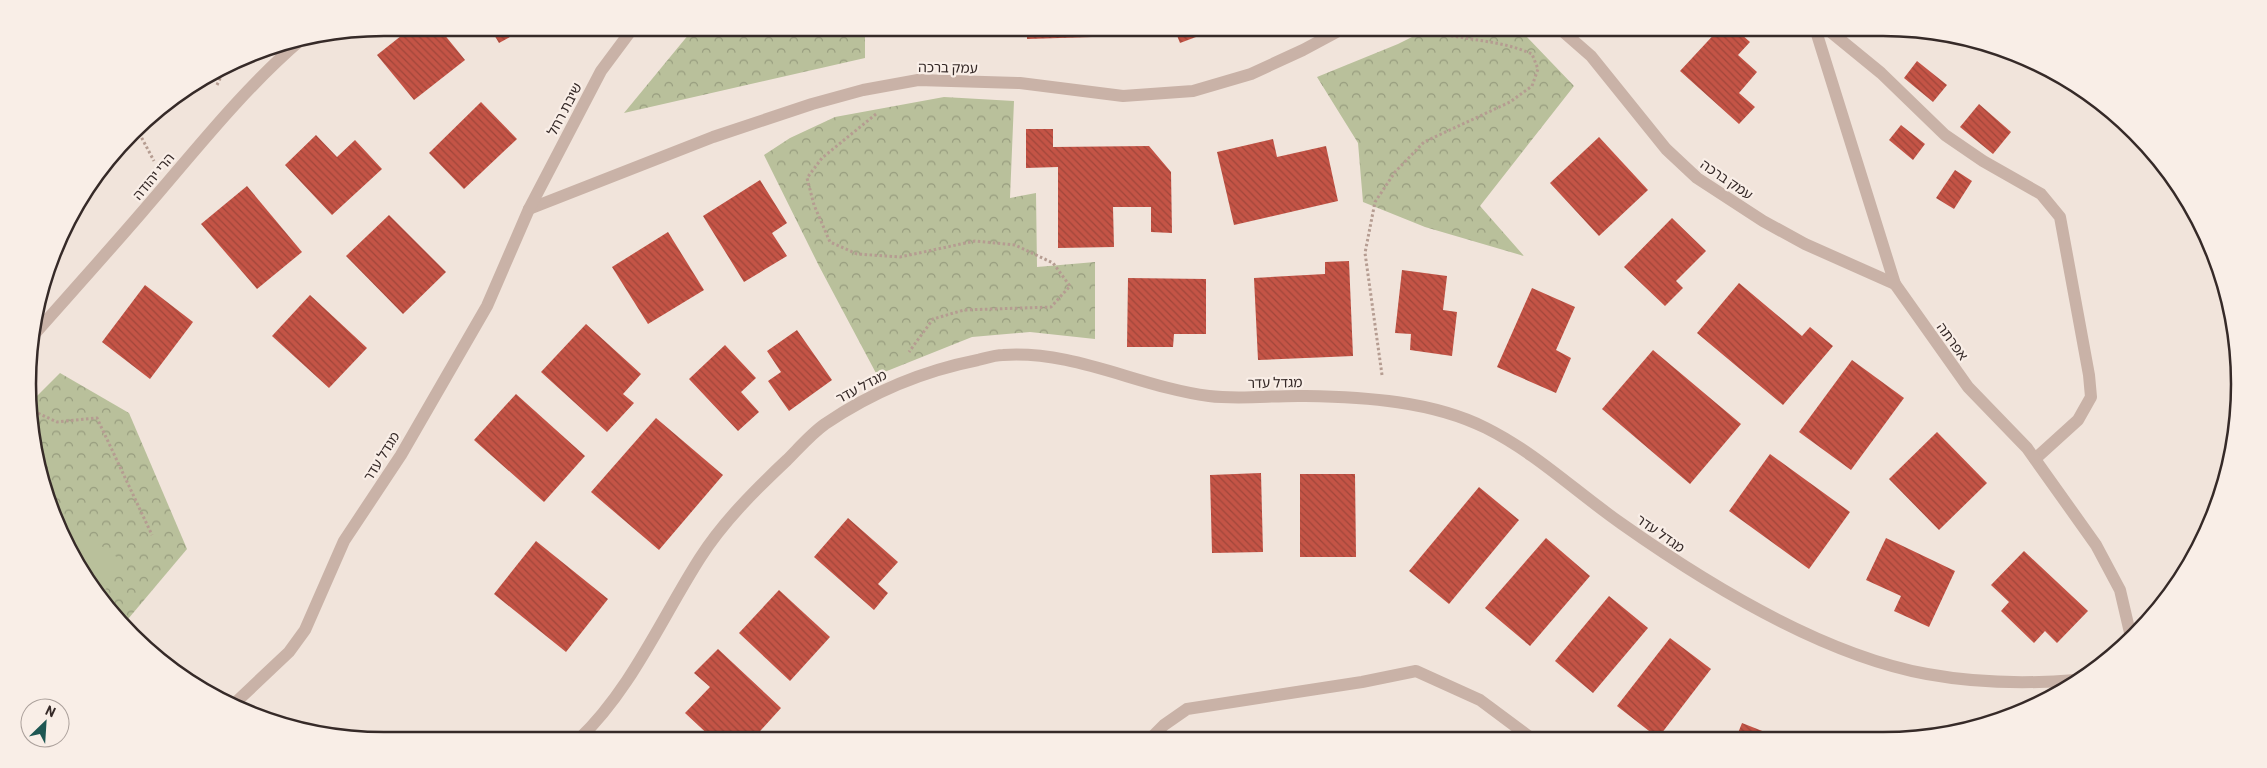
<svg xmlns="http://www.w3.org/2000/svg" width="2267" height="768" font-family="Barlow,'Noto Sans Hebrew',sans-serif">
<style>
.park{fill:url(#park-crowns)}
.garden{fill:#b9c09b}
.building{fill:url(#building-back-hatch)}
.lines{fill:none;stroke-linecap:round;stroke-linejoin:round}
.path{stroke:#b59c91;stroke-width:3;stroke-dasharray:2.5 2.5;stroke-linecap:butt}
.service{stroke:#c9b2a7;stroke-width:12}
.minor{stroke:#c9b2a7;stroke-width:12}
.tertiary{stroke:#c9b2a7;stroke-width:12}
.labels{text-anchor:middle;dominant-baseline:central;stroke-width:4.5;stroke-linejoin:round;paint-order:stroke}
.street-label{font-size:14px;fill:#362a28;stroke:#f9eee7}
.rim{fill:none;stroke:#362a28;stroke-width:2.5}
</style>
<defs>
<pattern id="park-crowns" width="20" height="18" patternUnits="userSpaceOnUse" patternTransform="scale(1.25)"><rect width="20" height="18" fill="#b9c09b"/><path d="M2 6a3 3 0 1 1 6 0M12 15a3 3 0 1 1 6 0" fill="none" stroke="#979c7e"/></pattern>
<pattern id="building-back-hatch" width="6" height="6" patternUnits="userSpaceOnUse" patternTransform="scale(1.25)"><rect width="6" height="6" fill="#c45446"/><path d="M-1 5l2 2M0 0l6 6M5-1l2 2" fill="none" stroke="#a0463a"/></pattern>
</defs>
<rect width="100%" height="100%" fill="#f1e4db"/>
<g class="park">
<path d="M 694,28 L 865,28 L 865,58 L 624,113 Z"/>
<path d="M 1430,28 L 1493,28 L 1526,36 L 1574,86 L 1480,206 L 1524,256 L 1425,227 L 1363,202 L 1358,143 L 1317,77 L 1398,44 Z"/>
<path d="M 944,97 L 1014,101 L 1010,198 L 1036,193 L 1037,267 L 1095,262 L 1095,339 L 1030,332 L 972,337 L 877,375 L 819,266 L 764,155 L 790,138 L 835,117 Z"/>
<path d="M 60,373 L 129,413 L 187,549 L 123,625 L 88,582 L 40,476 L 28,405 Z"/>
</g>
<path class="garden" d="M 56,513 L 125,563 L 100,597 L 88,582 Z"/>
<g class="building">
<path d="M 411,28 L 439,28 L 465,60 L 414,100 L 377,55 Z"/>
<path d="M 490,28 L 526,28 L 499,43 Z"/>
<path d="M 892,28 L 921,28 L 921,29 L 893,32 Z"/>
<path d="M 1027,28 L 1124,28 L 1125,36 L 1027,39 Z"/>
<path d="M 1174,28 L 1220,28 L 1180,43 Z"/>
<path d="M 1720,28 L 1734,28 L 1750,42 L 1738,55 L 1757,72 L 1739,93 L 1755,107 L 1739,124 L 1680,71 Z"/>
<path d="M 1917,61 L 1947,85 L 1933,102 L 1904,78 Z"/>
<path d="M 481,102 L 517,139 L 464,189 L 429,153 Z"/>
<path d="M 1979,104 L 2011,132 L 1993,154 L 1960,127 Z"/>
<path d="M 1901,125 L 1925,144 L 1913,160 L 1889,140 Z"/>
<path d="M 1026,129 L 1053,129 L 1053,147 L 1149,146 L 1171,172 L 1172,233 L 1151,232 L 1151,207 L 1113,207 L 1114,247 L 1058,248 L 1058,167 L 1026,168 Z"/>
<path d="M 316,135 L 337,157 L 355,140 L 382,169 L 332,215 L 285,165 Z"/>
<path d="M 1599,137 L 1648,190 L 1599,236 L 1550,183 Z"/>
<path d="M 1273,139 L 1277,157 L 1326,146 L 1338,201 L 1234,225 L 1217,152 Z"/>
<path d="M 107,161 L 113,166 L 70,220 L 101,167 Z"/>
<path d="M 1955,170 L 1972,181 L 1954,209 L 1936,198 Z"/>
<path d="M 760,180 L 787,223 L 772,233 L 787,256 L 744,282 L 703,216 Z"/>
<path d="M 247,186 L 302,252 L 257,289 L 201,224 Z"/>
<path d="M 389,215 L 446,272 L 403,314 L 346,256 Z"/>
<path d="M 1672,218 L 1706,251 L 1676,281 L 1683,288 L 1665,306 L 1624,267 Z"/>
<path d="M 668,232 L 704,290 L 648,324 L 612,267 Z"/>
<path d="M 1349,261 L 1353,356 L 1258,360 L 1254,278 L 1325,274 L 1325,262 Z"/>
<path d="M 1402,270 L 1447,276 L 1443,310 L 1457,312 L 1452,356 L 1410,350 L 1411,334 L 1395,333 Z"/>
<path d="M 1128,278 L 1206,279 L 1206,334 L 1174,334 L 1173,347 L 1127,347 Z"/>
<path d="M 1739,283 L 1802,336 L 1810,327 L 1833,346 L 1783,405 L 1697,333 Z"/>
<path d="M 145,285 L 193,322 L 150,379 L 102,342 Z"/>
<path d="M 1532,288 L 1575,307 L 1556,350 L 1571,358 L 1556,393 L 1497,367 Z"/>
<path d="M 310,295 L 367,348 L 329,388 L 272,336 Z"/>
<path d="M 586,324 L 641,374 L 623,394 L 634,403 L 607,432 L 541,372 Z"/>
<path d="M 797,330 L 832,380 L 789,411 L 768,381 L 781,372 L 767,351 Z"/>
<path d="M 725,345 L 756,378 L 741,392 L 759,412 L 738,431 L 689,379 Z"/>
<path d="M 1653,350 L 1741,424 L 1690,484 L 1602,409 Z"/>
<path d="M 1852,360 L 1904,398 L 1851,470 L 1799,432 Z"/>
<path d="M 516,394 L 585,456 L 544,502 L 474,440 Z"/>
<path d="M 656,418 L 723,475 L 659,550 L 591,492 Z"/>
<path d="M 1937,432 L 1987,483 L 1939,530 L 1889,479 Z"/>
<path d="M 1770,454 L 1850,512 L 1809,569 L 1729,511 Z"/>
<path d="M 1261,473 L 1263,552 L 1212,553 L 1210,475 Z"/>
<path d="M 1300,474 L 1355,474 L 1356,557 L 1300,557 Z"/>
<path d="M 1479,487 L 1519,520 L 1449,604 L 1409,571 Z"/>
<path d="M 848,518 L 898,562 L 878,584 L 888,593 L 874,610 L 814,557 Z"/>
<path d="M 1546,538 L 1590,576 L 1530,646 L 1485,608 Z"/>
<path d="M 1886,538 L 1955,571 L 1929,627 L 1894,611 L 1901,596 L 1866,580 Z"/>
<path d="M 536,541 L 608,599 L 566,652 L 494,594 Z"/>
<path d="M 2024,551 L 2088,611 L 2057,643 L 2045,631 L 2034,643 L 2001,611 L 2009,602 L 1991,585 Z"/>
<path d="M 779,590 L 830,637 L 790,681 L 739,633 Z"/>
<path d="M 1609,596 L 1648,628 L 1593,693 L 1555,661 Z"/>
<path d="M 1670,638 L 1711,669 L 1658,738 L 1617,706 Z"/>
<path d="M 718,649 L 781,708 L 752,740 L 714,740 L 685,713 L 710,687 L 694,673 Z"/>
<path d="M 1742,723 L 1780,738 L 1736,738 Z"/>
</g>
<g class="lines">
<g class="path">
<path d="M 217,85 L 225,68"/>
<path d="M 876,114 L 822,158 L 807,178 L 814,205 L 830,242 L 857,254 L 900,257 L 975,241 L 1015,245 L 1053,263 L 1070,286 L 1051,307 L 964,310 L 933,319 L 909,352"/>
<path d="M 137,129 L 154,161"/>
<path d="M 1382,375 L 1365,253 L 1375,202 L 1395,172 L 1424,142 L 1510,102 L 1532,86 L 1538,69 L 1532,54 C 1497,38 1457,41 1421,28"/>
<path d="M 29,409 L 57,422 L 97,418 L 152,535"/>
</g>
<g class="service">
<path d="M 1826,28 L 1881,73 L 1945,135 L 1983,161 L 2041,194 L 2060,217 L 2089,375 L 2091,397 L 2078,420 L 2035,459"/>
<path d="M 1150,739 L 1164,725 L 1187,709 L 1362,682 L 1416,671 L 1480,700 L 1531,738"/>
</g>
<g class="minor">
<path d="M 1559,28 L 1591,56 L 1666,149 L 1697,178 L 1763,221 L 1805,244 L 1895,284"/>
<path d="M 1815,28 L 1895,284 L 1968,387 L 2027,448 L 2096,545 L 2120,590 L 2131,637"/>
<path d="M 529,209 L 713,137 L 812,104 L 863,90 L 918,80 L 1020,83 L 1123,96 L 1193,91 L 1251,74 L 1303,50 L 1344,28"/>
<path d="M 235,703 L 289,652 L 305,630 L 344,541 L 401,455 L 487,306 L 529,209 L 601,71 L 633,28"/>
<path d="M 578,740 C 631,690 661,619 700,558 C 723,522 755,490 787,460 C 799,448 811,434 825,424 C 872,392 922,371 978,360 C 986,358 995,355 1003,355 C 1075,350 1139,387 1209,396 C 1241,400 1274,395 1306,396 C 1365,397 1432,401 1486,428 C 1536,453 1576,492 1622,524 C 1707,584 1823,655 1927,674 C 1976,683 2026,684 2076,680"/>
</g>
<path class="tertiary" d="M 30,339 C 68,296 106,254 143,211 C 195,151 243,89 303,38"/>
</g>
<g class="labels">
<g class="street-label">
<text transform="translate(948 67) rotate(1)">עמק ברכה</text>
<text transform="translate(564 109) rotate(-62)">שיבת רחל</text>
<text transform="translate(153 176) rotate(-50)">הרי יהודה</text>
<text transform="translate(1727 179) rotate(34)">עמק ברכה</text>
<text transform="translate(1953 341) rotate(54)">אפרתה</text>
<text transform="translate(1275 382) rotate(-1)">מגדל עדר</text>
<text transform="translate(861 386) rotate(-28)">מגדל עדר</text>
<text transform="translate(381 456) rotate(-58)">מגדל עדר</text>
<text transform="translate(1661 533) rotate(35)">מגדל עדר</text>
</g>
</g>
<path d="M0 0H2267V768H0ZM384 36H1883A348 348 0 0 1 2231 384V384A348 348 0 0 1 1883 732H384A348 348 0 0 1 36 384V384A348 348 0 0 1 384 36Z" fill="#f9eee7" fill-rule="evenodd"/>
<path class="rim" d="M384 36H1883A348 348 0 0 1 2231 384V384A348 348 0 0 1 1883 732H384A348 348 0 0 1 36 384V384A348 348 0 0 1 384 36Z"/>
<g transform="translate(45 723) rotate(25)"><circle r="24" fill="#f9eee7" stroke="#aba09b"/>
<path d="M0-4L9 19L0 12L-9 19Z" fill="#1e5753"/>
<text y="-8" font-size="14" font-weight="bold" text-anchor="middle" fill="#362a28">N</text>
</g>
</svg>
